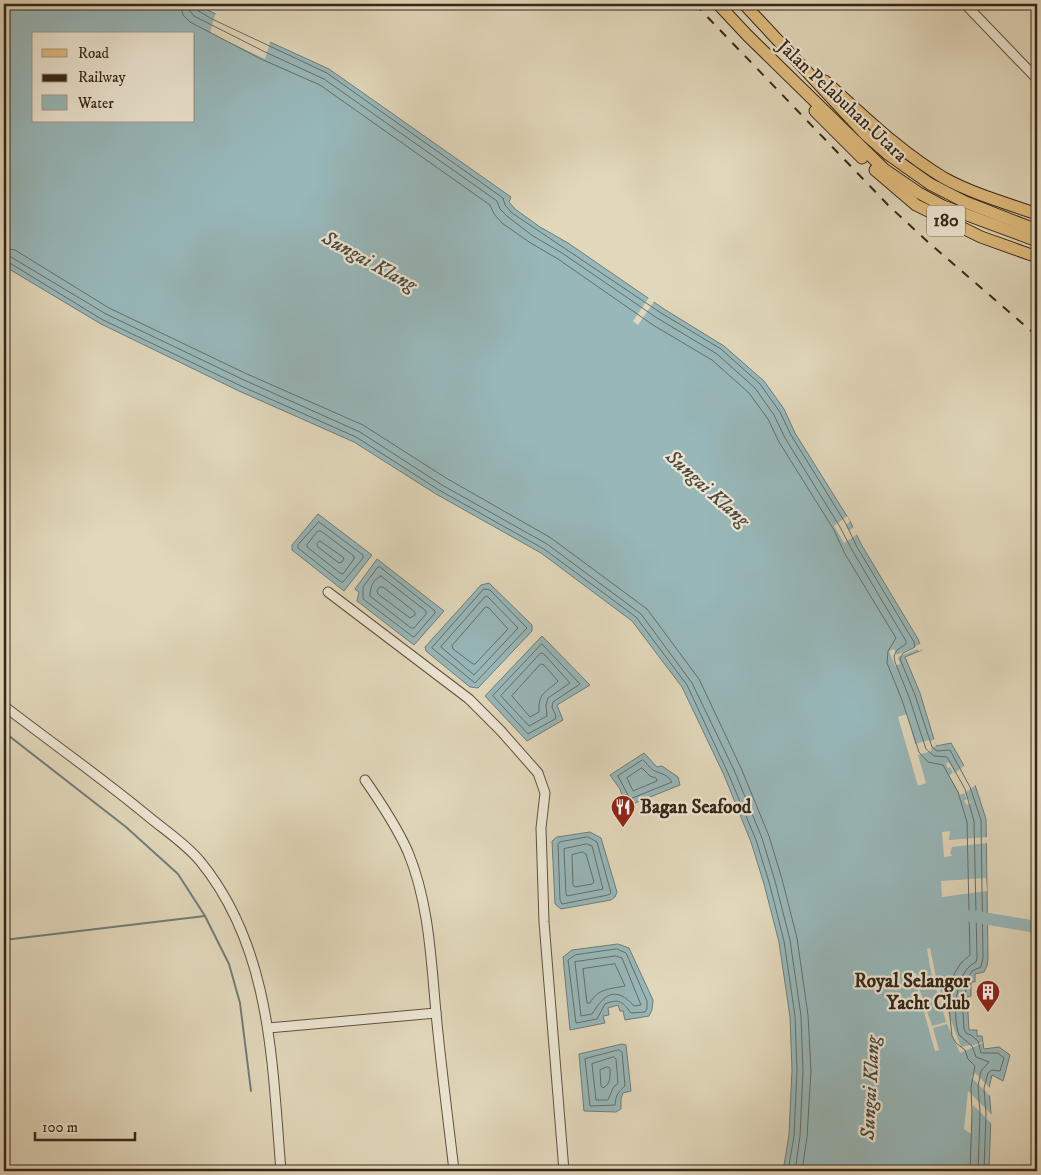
<svg xmlns="http://www.w3.org/2000/svg" width="1041" height="1175" font-family="'IM FELL DW Pica',serif">
<style>
.water{fill:#97b7b9;stroke:#707d79;fill-rule:evenodd}
.pier{fill:#e1d7ba}
.lines{fill:none;stroke-linecap:round;stroke-linejoin:round}
.shore{stroke:#666e68;stroke-width:1}
.stream{stroke:#707d79;stroke-width:2}
.river{stroke:#97b7b9;stroke-width:12}
.minor-casing{stroke:#605240;stroke-width:11}
.major-casing{stroke:#352618;stroke-width:13}
.minor{stroke:#ece5d2;stroke-width:9}
.major{stroke:#e0bc7d;stroke-width:11}
.rail{stroke:#352618;stroke-width:2;stroke-dasharray:9 9;stroke-linecap:butt}
.labels{text-anchor:middle;dominant-baseline:central;stroke-width:4.5;stroke-linejoin:round;paint-order:stroke}
.shield{fill:#ece5d2;stroke:#6c5f50;stroke-width:1}
.shield-label{font-size:18px;font-weight:bold;fill:#352618}
.street-label{font-size:19px;fill:#352618;stroke:#ece5d2}
.poi-label{font-size:19px;font-weight:bold;fill:#352618;stroke:#ece5d2;text-anchor:start}
.water-label{font-size:20px;font-style:italic;fill:#4e4a40;stroke:#ece5d2}
</style>
<rect width="100%" height="100%" fill="#e1d7ba"/>
<filter id="stains"><feTurbulence type="fractalNoise" baseFrequency=".004" numOctaves="4"/><feColorMatrix values="0 0 0 0 .2 0 0 0 0 .09 0 0 0 0 .02 0 0 0 .5 -.17"/></filter>
<radialGradient id="worn" r=".72"><stop offset=".6" stop-color="#630" stop-opacity="0"/><stop offset="1" stop-color="#630" stop-opacity=".3"/></radialGradient>
<g class="water">
<path d="M 4,4 L 196,4 L 270,42 L 329,69 L 511,197 L 509,202 L 515,209 L 540,227 L 568,243 L 664,309 L 724,346 L 764,381 L 784,409 L 795,433 L 850,521 L 861,544 L 918,639 L 922,650 L 905,657 L 920,693 L 936,746 L 951,743 L 975,785 L 986,819 L 988,958 L 987,966 L 984,972 L 975,974 L 975,982 L 971,982 L 971,996 L 967,997 L 969,1030 L 977,1030 L 977,1036 L 982,1036 L 984,1049 L 999,1047 L 1010,1055 L 1003,1081 L 992,1075 L 989,1088 L 991,1114 L 989,1171 L 783,1171 L 789,1135 L 792,1070 L 790,1017 L 779,942 L 764,884 L 751,842 L 724,775 L 682,687 L 632,621 L 541,553 L 436,494 L 354,442 L 239,391 L 101,324 L 4,266 ZM 34,34 L 194,34 L 194,121 L 34,121 Z"/>
<path d="M 318,514 L 372,555 L 344,591 L 292,550 L 292,545 Z"/>
<path d="M 377,559 L 444,611 L 414,645 L 357,601 L 359,592 L 355,589 Z"/>
<path d="M 489,583 L 532,625 L 532,631 L 478,688 L 470,687 L 426,651 L 425,647 L 481,585 Z"/>
<path d="M 542,636 L 590,685 L 557,705 L 563,720 L 527,741 L 485,696 Z"/>
<path d="M 644,753 L 657,767 L 662,766 L 678,777 L 680,785 L 630,805 L 625,804 L 620,789 L 610,775 Z"/>
<path d="M 590,832 L 601,838 L 617,892 L 615,897 L 611,900 L 561,909 L 555,904 L 552,841 L 557,837 Z"/>
<path d="M 618,944 L 629,948 L 653,1000 L 652,1010 L 649,1016 L 625,1020 L 623,1011 L 620,1011 L 618,1005 L 608,1008 L 609,1015 L 603,1016 L 605,1023 L 570,1030 L 563,957 L 572,950 Z"/>
<path d="M 622,1044 L 626,1045 L 631,1091 L 623,1093 L 621,1099 L 621,1109 L 616,1112 L 584,1111 L 579,1054 Z"/>
</g>
<g class="pier">
<path d="M 217,13 L 272,40 L 270,42 L 265,59 L 210,33 L 215,15 Z"/>
<path d="M 650,296 L 655,300 L 638,325 L 633,321 Z"/>
<path d="M 847,516 L 850,521 L 846,526 L 849,531 L 855,526 L 859,533 L 844,543 L 834,526 Z"/>
<path d="M 920,644 L 924,646 L 922,647 L 922,650 L 919,651 L 917,649 L 898,657 L 900,664 L 895,666 L 889,651 L 894,649 L 897,655 Z"/>
<path d="M 907,714 L 915,744 L 929,740 L 930,742 L 935,739 L 936,746 L 931,748 L 931,751 L 918,755 L 926,783 L 918,786 L 898,717 Z"/>
<path d="M 949,762 L 955,773 L 965,765 L 977,784 L 965,793 L 971,803 L 967,805 L 964,801 L 967,799 L 964,793 L 960,795 L 949,775 L 953,773 L 950,767 L 948,768 L 946,764 Z"/>
<path d="M 950,831 L 949,840 L 988,837 L 988,843 L 952,847 L 950,853 L 951,854 L 952,856 L 944,857 L 942,832 Z"/>
<path d="M 986,878 L 987,891 L 942,897 L 941,881 Z"/>
<path d="M 930,948 L 937,982 L 961,1047 L 970,1045 L 971,1046 L 983,1042 L 983,1043 L 960,1053 L 947,1024 L 933,1028 L 939,1050 L 935,1051 L 913,973 L 916,973 L 919,988 L 932,1026 L 946,1022 L 931,972 L 927,949 Z"/>
<path d="M 975,1073 L 992,1090 L 993,1099 L 971,1077 Z"/>
<path d="M 968,1091 L 993,1116 L 993,1125 L 973,1105 L 971,1134 L 964,1129 Z"/>
</g>
<g class="lines">
<g class="shore">
<path d="M 180,4 L 183,15 L 190,22 L 261,59 L 320,85 L 490,205 L 494,214 L 502,223 L 529,242 L 558,259 L 653,325 L 712,360 L 749,393 L 768,419 L 779,442 L 834,530 L 845,554 L 896,638 L 888,651 L 887,663 L 902,700 L 919,752 L 928,762 L 943,765 L 958,792 L 967,822 L 970,955 L 961,963 L 954,974 L 948,998 L 952,1036 L 956,1043 L 965,1050 L 968,1059 L 975,1066 L 971,1087 L 972,1113 L 970,1171"/>
<path d="M 188,4 L 190,11 L 194,16 L 265,52 L 324,79 L 497,201 L 500,209 L 508,217 L 533,236 L 562,253 L 657,318 L 717,354 L 755,388 L 774,415 L 785,438 L 840,527 L 852,550 L 906,641 L 906,644 L 897,650 L 894,656 L 895,662 L 909,697 L 926,749 L 934,756 L 947,757 L 965,789 L 974,821 L 977,958 L 976,962 C 955,971 952,1015 959,1035 L 972,1046 L 976,1057 L 989,1062 L 981,1071 L 978,1086 L 980,1113 L 978,1171"/>
<path d="M 194,4 L 197,10 L 212,19 L 327,73 L 503,198 L 505,205 L 512,213 L 661,313 L 721,349 L 760,384 L 780,412 L 791,435 L 846,524 L 857,547 L 914,642 L 915,647 L 903,653 L 900,659 L 915,695 L 932,747 L 937,751 L 950,750 L 970,787 L 981,820 L 983,958 L 981,967 L 972,971 L 966,981 L 966,991 L 962,997 L 964,1029 L 966,1033 L 971,1035 L 978,1041 L 981,1053 L 998,1053 L 1004,1058 L 1000,1071 L 992,1070 L 988,1073 L 984,1088 L 986,1114 L 984,1171"/>
<path d="M 4,248 L 15,250 L 109,308 L 247,374 L 363,425 L 446,478 L 551,538 L 647,609 L 699,679 L 741,768 L 769,836 L 782,879 L 797,938 L 808,1015 L 811,1071 L 807,1137 L 802,1171"/>
<path d="M 4,255 L 11,257 L 106,314 L 244,380 L 360,432 L 442,485 L 547,544 L 641,614 L 692,683 L 734,770 L 762,838 L 775,881 L 790,940 L 801,1016 L 803,1071 L 800,1136 L 795,1171"/>
<path d="M 4,262 L 8,262 L 103,320 L 241,386 L 356,437 L 439,490 L 544,549 L 636,617 L 687,685 L 728,773 L 756,840 L 769,882 L 784,941 L 795,1016 L 797,1070 L 794,1136 L 788,1171"/>
<path d="M 319,522 L 363,555 L 363,558 L 343,582 L 341,582 L 298,548 L 298,545 Z"/>
<path d="M 318,531 L 321,531 L 354,556 L 354,559 L 343,574 L 340,573 L 307,547 L 307,545 Z"/>
<path d="M 320,541 L 343,557 L 344,559 L 342,562 L 339,563 L 318,547 L 317,544 Z"/>
<path d="M 380,567 L 435,611 L 435,613 L 414,637 L 412,636 L 363,599 L 363,587 L 377,568 Z"/>
<path d="M 381,576 L 426,611 L 426,614 L 414,628 L 411,628 L 370,596 C 370,588 373,579 381,576 Z"/>
<path d="M 380,587 L 383,587 L 415,612 L 415,615 L 410,618 L 378,594 L 377,591 Z"/>
<path d="M 484,589 L 490,590 L 527,628 L 475,683 L 432,648 Z"/>
<path d="M 486,596 L 488,597 L 518,628 L 474,675 L 441,647 Z"/>
<path d="M 486,607 L 489,608 L 508,629 L 475,664 L 473,664 L 453,649 L 452,646 Z"/>
<path d="M 542,644 L 580,684 L 553,702 L 552,707 L 556,716 L 555,719 L 528,734 L 493,696 Z"/>
<path d="M 541,653 L 544,654 L 570,683 L 548,698 L 546,705 L 547,716 L 529,726 L 501,696 Z"/>
<path d="M 541,664 L 544,665 L 558,681 C 546,693 538,692 539,712 L 530,717 L 512,696 Z"/>
<path d="M 643,760 C 647,763 651,770 655,771 C 662,774 668,775 672,782 L 630,799 L 618,776 Z"/>
<path d="M 642,768 L 650,776 L 656,778 L 657,781 L 633,791 L 627,778 Z"/>
<path d="M 588,837 L 597,842 L 611,893 L 608,895 L 562,904 L 560,900 L 558,844 L 560,842 Z"/>
<path d="M 587,844 L 592,846 L 603,889 L 567,896 L 566,894 L 564,849 Z"/>
<path d="M 583,852 L 586,854 L 594,882 L 592,884 L 575,887 L 573,885 L 572,855 Z"/>
<path d="M 617,949 L 626,953 L 647,1001 L 647,1009 L 645,1012 L 631,1013 C 623,1002 619,998 605,1004 L 597,1019 L 576,1023 L 568,960 L 575,955 Z"/>
<path d="M 616,956 L 622,958 L 641,1005 L 634,1006 C 616,986 605,993 592,1014 L 581,1016 L 575,962 Z"/>
<path d="M 615,964 L 625,986 C 611,989 598,988 590,1003 L 587,1003 L 583,969 Z"/>
<path d="M 619,1050 L 622,1052 L 625,1086 C 618,1093 616,1094 615,1105 L 590,1106 L 585,1059 Z"/>
<path d="M 614,1057 L 616,1059 L 618,1083 L 613,1088 L 608,1100 L 596,1100 L 592,1064 Z"/>
<path d="M 607,1067 L 610,1068 C 610,1076 611,1084 603,1088 L 601,1086 L 600,1070 Z"/>
</g>
<g class="stream">
<path d="M 4,732 L 126,827 L 178,874 L 205,916 L 229,964 L 240,1003 L 251,1091"/>
<path d="M 4,940 L 205,916"/>
</g>
<path class="river" d="M 971,916 L 1037,927"/>
<defs>
<g id="minor">
<path d="M 965,4 L 1037,79"/>
<path d="M 328,592 L 469,699 L 501,731 L 538,773 L 545,793 L 541,828 L 544,922 L 564,1171"/>
<path d="M 4,706 C 52,743 102,778 149,817 C 166,831 186,844 200,861 C 272,949 272,1064 281,1171"/>
<path d="M 365,780 C 381,803 397,827 408,852 C 429,903 431,959 436,1013 C 441,1066 448,1118 454,1171"/>
<path d="M 268,1028 L 436,1013"/>
</g>
<g id="major">
<path d="M 718,4 L 748,36 L 884,169 L 919,193 L 943,206 L 1037,241"/>
<path d="M 744,4 L 865,134 L 889,155 L 930,184 L 965,202 L 1037,230"/>
<path d="M 825,81 C 863,115 900,152 944,178 C 973,194 1006,203 1037,214"/>
<path d="M 815,111 L 862,158"/>
<path d="M 875,170 L 916,205 L 981,237 L 1037,257"/>
</g>
</defs>
<use href="#minor" class="minor-casing"/>
<use href="#major" class="major-casing"/>
<use href="#minor" class="minor"/>
<use href="#major" class="major"/>
<path class="rail" d="M 695,4 L 889,206 L 928,242 L 1037,336"/>
</g>
<defs>
<symbol id="restaurant-pin" viewBox="-11 -11 22 30"><path d="M0 17L-7.5 6A9.5 9.5 0 1 1 7.5 6Z" fill="#8f2418" stroke="#ece5d2"/><path d="M-5-6h1v4h1v-4h1v4h1v-4h1v5L-1.5 .5V6h-2V.5L-5-1ZM5-6V6H3V1.5H1.5Q1.5-4 5-6Z" fill="#fff"/></symbol>
<symbol id="building-pin" viewBox="-11 -11 22 30"><path d="M0 17L-7.5 6A9.5 9.5 0 1 1 7.5 6Z" fill="#8f2418" stroke="#ece5d2"/><path d="M-4-6H4V6H1V3H-1V6H-4ZM-2.5-4.3h1.7v1.8h-1.7ZM.8-4.3h1.7v1.8H.8ZM-2.5-1h1.7V.8h-1.7ZM.8-1h1.7V.8H.8Z" fill="#fff"/></symbol>
</defs>
<g fill-rule="evenodd">
<use href="#restaurant-pin" x="609" y="793" width="28" height="38"/>
<use href="#building-pin" x="974" y="978" width="28" height="38"/>
</g>
<g class="labels">
<rect class="shield" x="927" y="205.5" width="38" height="31" rx="4"/>
<g class="shield-label">
<text x="946" y="221">180</text>
</g>
<g class="street-label">
<text transform="translate(842 101) rotate(43)">Jalan Pelabuhan Utara</text>
</g>
<g class="poi-label">
<text x="640" y="807">Bagan Seafood</text>
<text x="970" y="981" text-anchor="end">Royal Selangor<tspan x="970" dy="22">Yacht Club</tspan></text>
</g>
<g class="water-label">
<text transform="translate(369 262) rotate(29)">Sungai Klang</text>
<text transform="translate(707 489) rotate(42)">Sungai Klang</text>
<text transform="translate(871 1088) rotate(-87)">Sungai Klang</text>
</g>
</g>
<rect width="1041" height="1175" fill="none" stroke="#e1d7ba" stroke-width="20"/>
<rect x="5" y="5" width="1031" height="1165" fill="none" stroke="#352618" stroke-width="2.5"/>
<rect x="10" y="10" width="1021" height="1155" fill="none" stroke="#352618"/>
<rect x="32" y="32" width="162" height="90" fill="#ece5d2" stroke="#a39988"/>
<rect x="42" y="49" width="25" height="8" fill="#e0bc7d" stroke="#a39988"/>
<text x="78" y="58" font-size="15" fill="#352618">Road</text>
<rect x="42" y="74" width="25" height="8" fill="#352618" stroke="#a39988"/>
<text x="78" y="82" font-size="15" fill="#352618">Railway</text>
<rect x="42" y="95" width="25" height="15" fill="#97b7b9" stroke="#a39988"/>
<text x="78" y="108" font-size="15" fill="#352618">Water</text>
<path d="M35 1132v8h100v-8" fill="none" stroke="#352618" stroke-width="2.5"/>
<text x="42" y="1132" font-size="15" fill="#352618" stroke="#ece5d2" stroke-width="4" paint-order="stroke">100 m</text>
<rect width="100%" height="100%" filter="url(#stains)"/>
<rect width="100%" height="100%" fill="url(#worn)"/>
</svg>
